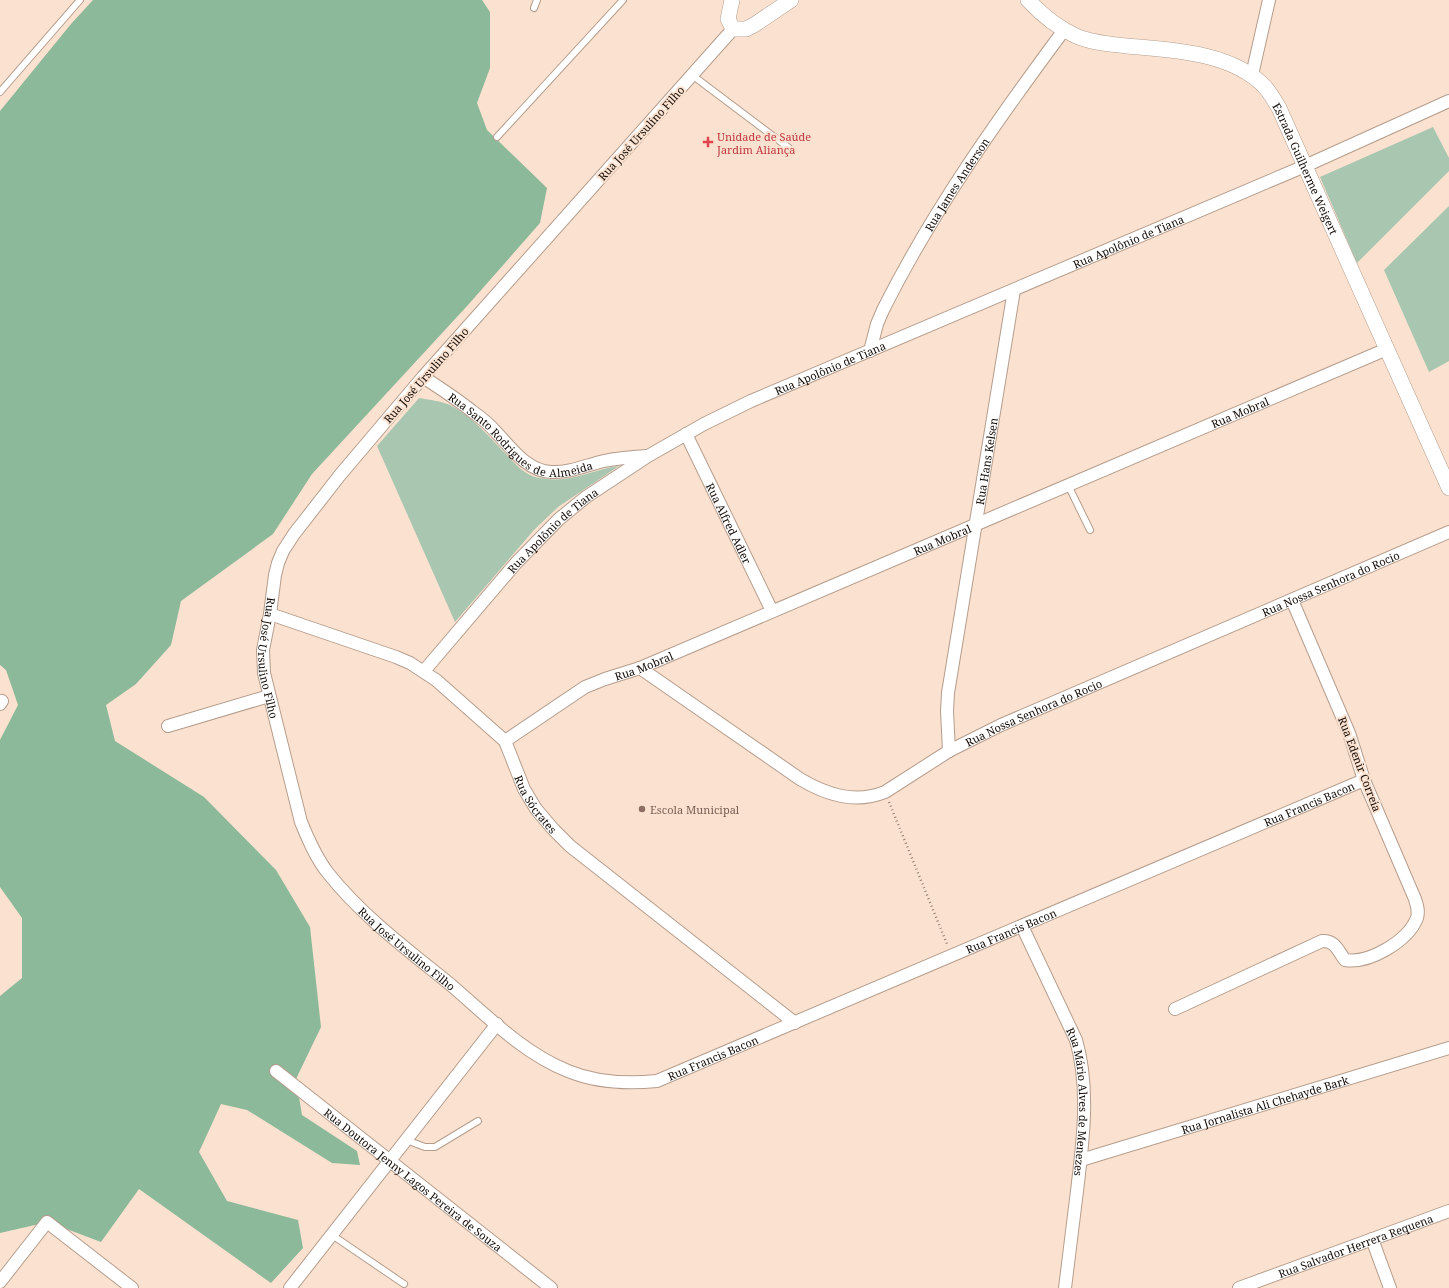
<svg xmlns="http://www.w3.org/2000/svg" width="1449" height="1288" font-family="'Noto Serif',serif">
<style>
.green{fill:#a8c6b0}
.forest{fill:#8cb999}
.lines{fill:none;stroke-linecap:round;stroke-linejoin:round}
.service-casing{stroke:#b59d8d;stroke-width:8}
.minor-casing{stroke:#b59d8d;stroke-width:14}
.tertiary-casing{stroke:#b59d8d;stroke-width:16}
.path{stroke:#958377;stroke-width:2.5;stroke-dasharray:1 3;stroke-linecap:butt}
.service{stroke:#fff;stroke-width:6}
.minor{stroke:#fff;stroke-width:12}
.tertiary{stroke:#fff;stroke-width:15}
.health-dot{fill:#e0444e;stroke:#fbe2d0;stroke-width:1.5}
.education-dot{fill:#8d6e63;stroke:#fbe2d0;stroke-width:1.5}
.labels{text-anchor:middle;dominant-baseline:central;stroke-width:4;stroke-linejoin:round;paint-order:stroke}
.street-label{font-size:11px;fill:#120a05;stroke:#fbe2d0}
.health-label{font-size:11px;fill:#be3a42;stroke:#fbe2d0;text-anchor:start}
.education-label{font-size:11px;fill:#785e54;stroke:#fbe2d0;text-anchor:start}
</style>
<rect width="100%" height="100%" fill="#fbe2d0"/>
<g class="green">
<path d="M 1433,127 L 1449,158 L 1449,171 L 1357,263 L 1320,177 Z"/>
<path d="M 1449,206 L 1449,361 L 1429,372 L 1384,270 Z"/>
<path d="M 419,398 C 430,400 442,401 452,406 C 472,417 487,434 502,450 C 511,459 520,471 532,476 C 537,478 543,478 547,479 C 572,482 595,469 619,466 L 558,507 L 534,530 L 455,622 L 377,446 Z"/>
</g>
<path class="forest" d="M 93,0 L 482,0 L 490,12 L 490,68 L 477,103 L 487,130 L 547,188 L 540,223 L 468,305 L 312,474 L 273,534 L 181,601 L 171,645 L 136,684 L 106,705 L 115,741 L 204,797 L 276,870 L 310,927 L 321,1027 L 296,1079 L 302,1115 L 357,1151 L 360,1165 L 332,1163 L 247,1110 L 221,1104 L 199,1152 L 227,1201 L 298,1220 L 303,1248 L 271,1283 L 139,1189 L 101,1242 L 48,1222 L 0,1233 L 0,996 L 22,978 L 22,918 L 0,887 L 0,740 L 18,705 L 6,670 L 0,665 L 0,111 L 71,24 Z"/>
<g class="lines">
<defs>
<g id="service">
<path d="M 534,8 L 537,0"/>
<path d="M 692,75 L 789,148"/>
<path d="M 0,92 L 80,0"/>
<path d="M 497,137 L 623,0"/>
<path d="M 1068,485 L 1090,530"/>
<path d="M 406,1140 L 425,1147 L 435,1147 L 478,1121"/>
<path d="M 332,1235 L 404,1284"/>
</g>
<g id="minor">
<path id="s1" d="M 733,29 L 423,377 L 340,475 L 294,534 L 283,551 L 278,563 L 275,575 L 270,614 L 263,650 L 264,673 L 301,822 C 308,839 316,858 328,873 C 362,916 408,950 451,985 C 487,1016 523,1053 568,1071 C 597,1083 627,1084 657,1081 L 1364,780"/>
<path d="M 1252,75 L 1269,0"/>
<path id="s2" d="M 870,351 L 877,324 L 883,310 C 933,210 998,119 1064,30"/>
<path id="s3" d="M 423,377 C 440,388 457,399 473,412 C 480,417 488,423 494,430 C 510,446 526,471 551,472 C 570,473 586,465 604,461 C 618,458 632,457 647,456"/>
<path id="s4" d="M 686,434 L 772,611"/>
<path id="s5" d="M 270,614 L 396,657 L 410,663 L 436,680 L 505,741 L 524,789 L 536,809 L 553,829 L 570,846 L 795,1023"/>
<path id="s6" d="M 640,668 L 800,779 C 827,795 855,804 885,792 L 949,751 L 1001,725 L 1449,532"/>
<path id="s7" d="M 424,671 L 516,563 L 559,519 L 586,497 L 648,456 L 704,424 L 751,401 L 1305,166 L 1449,101"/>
<path d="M 0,704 L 2,701"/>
<path d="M 168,726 L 269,696"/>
<path id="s8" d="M 505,741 L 585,687 L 605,679 L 640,668 L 1387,349"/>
<path id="s9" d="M 949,751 L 947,711 L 948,693 L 1014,290"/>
<path id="s10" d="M 1022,926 L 1076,1040 C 1090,1088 1083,1141 1077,1191 C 1073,1223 1069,1256 1065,1288"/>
<path d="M 1175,1009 L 1322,941 C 1335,940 1338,951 1345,960 C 1369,964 1408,941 1417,918 C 1419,911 1417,905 1415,899 L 1364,780 L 1349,733 L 1292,600"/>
<path id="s11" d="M 276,1071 L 551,1288"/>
<path id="s12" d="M 1081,1160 L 1449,1048"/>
<path d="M 1372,1239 L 1390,1288"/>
<path d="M 0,1282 L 47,1222 L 132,1288"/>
<path d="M 290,1288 L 497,1024"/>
<path id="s13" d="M 1239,1288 L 1449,1211"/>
</g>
<g id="tertiary">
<path d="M 732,0 L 728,19 L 733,29 L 746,29 L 754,25 L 791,0"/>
<path id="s14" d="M 1028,0 C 1042,15 1058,28 1076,36 C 1092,43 1110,44 1127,46 C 1171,50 1231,52 1264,86 C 1270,92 1274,100 1279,108 L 1449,488"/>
</g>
</defs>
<use href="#service" class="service-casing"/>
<use href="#minor" class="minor-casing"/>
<use href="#tertiary" class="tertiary-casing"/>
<path class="path" d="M 889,802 L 947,944"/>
<use href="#service" class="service"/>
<use href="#minor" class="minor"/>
<use href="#tertiary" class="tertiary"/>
</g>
<path class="health-dot" d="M706 136h4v4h4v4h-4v4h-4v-4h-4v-4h4z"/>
<circle class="education-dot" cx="642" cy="809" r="4"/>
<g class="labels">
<g class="street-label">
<text transform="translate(641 133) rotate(-48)">Rua José Ursulino Filho</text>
<text stroke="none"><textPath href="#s14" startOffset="351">Estrada Guilherme Weigert</textPath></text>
<text stroke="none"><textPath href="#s2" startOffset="189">Rua James Anderson</textPath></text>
<text stroke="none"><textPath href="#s7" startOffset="839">Rua Apolônio de Tiana</textPath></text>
<text stroke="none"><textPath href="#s7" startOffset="515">Rua Apolônio de Tiana</textPath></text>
<text transform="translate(426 375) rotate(-49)">Rua José Ursulino Filho</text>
<text stroke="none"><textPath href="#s8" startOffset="807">Rua Mobral</textPath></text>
<text stroke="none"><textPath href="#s3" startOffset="118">Rua Santo Rodrigues de Almeida</textPath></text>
<text stroke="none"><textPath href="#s9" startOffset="293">Rua Hans Kelsen</textPath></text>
<text stroke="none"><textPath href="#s4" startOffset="99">Rua Alfred Adler</textPath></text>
<text stroke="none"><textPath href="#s7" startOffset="191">Rua Apolônio de Tiana</textPath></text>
<text stroke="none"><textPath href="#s8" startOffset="483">Rua Mobral</textPath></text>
<text stroke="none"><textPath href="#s6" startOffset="777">Rua Nossa Senhora do Rocio</textPath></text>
<text stroke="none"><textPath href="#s1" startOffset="799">Rua José Ursulino Filho</textPath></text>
<text stroke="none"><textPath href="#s8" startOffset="159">Rua Mobral</textPath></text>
<text stroke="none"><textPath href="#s6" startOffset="453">Rua Nossa Senhora do Rocio</textPath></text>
<text transform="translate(1360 764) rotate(69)">Rua Edenir Correia</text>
<text stroke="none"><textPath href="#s5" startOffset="342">Rua Sócrates</textPath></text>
<text stroke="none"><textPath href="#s1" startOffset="2137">Rua Francis Bacon</textPath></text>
<text stroke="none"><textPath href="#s1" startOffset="1813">Rua Francis Bacon</textPath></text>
<text stroke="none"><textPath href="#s1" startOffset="1135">Rua José Ursulino Filho</textPath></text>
<text stroke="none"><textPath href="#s1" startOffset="1489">Rua Francis Bacon</textPath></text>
<text stroke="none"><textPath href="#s10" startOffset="188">Rua Mário Alves de Menezes</textPath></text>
<text stroke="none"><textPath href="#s12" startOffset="192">Rua Jornalista Ali Chehayde Bark</textPath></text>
<text stroke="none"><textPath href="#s11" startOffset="175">Rua Doutora Jenny Lagos Pereira de Souza</textPath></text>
<text stroke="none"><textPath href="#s13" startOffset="124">Rua Salvador Herrera Requena</textPath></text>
</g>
<g class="health-label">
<text x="717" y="136">Unidade de Saúde<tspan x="717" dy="13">Jardim Aliança</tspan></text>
</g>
<g class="education-label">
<text x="650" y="809">Escola Municipal</text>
</g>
</g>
</svg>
